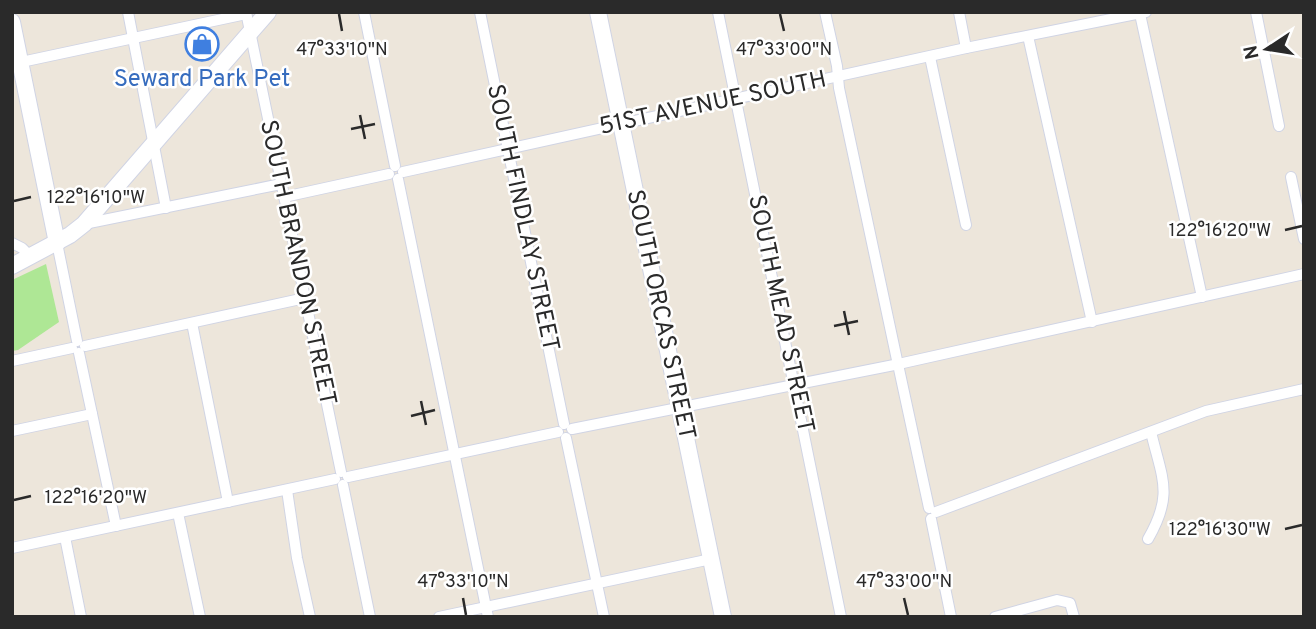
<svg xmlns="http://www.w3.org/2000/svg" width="1316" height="629" font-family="Overpass,sans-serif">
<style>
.green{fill:#aee795}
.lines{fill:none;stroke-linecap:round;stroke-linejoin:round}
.street-casing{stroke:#d0d4e4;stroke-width:12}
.secondary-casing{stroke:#d0d4e4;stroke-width:18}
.street{stroke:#fff;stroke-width:10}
.secondary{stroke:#fff;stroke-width:16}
.ticks{fill:none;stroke:#2a2a2a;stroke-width:2.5}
.labels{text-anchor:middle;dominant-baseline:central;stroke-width:5;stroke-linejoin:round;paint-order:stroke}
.shop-label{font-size:24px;fill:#366cbe;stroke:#fff}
.street-label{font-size:24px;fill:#2a2a2a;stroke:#fff}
.ticks-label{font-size:18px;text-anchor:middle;fill:#2a2a2a;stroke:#fff;stroke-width:5;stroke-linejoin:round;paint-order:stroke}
</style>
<rect width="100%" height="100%" fill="#ede6db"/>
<path class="green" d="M 46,264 L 59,322 L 18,350 L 12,351 L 12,280 Z"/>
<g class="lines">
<defs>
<g id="street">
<path d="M 128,12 L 166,208"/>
<path d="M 246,12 L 341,472"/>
<path d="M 364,12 L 395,166"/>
<path d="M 480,12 L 564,424"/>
<path d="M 718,12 L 841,617"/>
<path d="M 825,12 L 837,66 L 839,88 L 897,360"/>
<path d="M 959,12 L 966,48"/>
<path d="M 1256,12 L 1279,126"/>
<path d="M 1140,14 L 1202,297"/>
<path d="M 1028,36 L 1092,322"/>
<path d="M 930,57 L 966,225"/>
<path d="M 12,64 L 246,14"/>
<path d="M 403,172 L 966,48 L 1146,12"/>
<path d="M 1291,177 L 1304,239"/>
<path d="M 398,179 L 488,617"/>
<path d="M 284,197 L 389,174"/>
<path d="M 84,224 L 281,184"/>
<path d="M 12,243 L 22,248 L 30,256"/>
<path d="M 57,243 L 77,341"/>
<path d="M 192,323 L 228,502"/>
<path d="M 85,346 L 305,298"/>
<path d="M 79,353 L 116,526"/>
<path d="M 12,361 L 72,348"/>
<path d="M 903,363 L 1304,274"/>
<path d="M 899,369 L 929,508"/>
<path d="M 572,429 L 894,365"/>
<path d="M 12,431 L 92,414"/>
<path d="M 566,438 L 604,617"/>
<path d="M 348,477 L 558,432"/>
<path d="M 343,485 L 370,617"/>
<path d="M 287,490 L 297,558 L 310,617"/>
<path d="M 936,512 L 1206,411 L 1304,389"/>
<path d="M 178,513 L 200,617"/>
<path d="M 931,519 L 951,617"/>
<path d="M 65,537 L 81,617"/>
<path d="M 1148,539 C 1174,494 1162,479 1151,432"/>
<path d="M 12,548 L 335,479"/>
<path d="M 439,617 L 711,559"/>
<path d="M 995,617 L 1057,600 L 1070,603 L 1074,617"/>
</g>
<g id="secondary">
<path d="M 598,12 L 723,617"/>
<path d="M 12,22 L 57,243"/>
<path d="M 12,266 L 70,235 L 84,224 L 268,12"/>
</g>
</defs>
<use href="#street" class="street-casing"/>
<use href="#secondary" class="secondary-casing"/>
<use href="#street" class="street"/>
<use href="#secondary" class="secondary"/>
</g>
<path class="ticks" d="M 339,14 L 342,31M 780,14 L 784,31M 360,115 L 365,139M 351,129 L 375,124M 14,201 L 31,197M 1285,230 L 1302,226M 844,311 L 849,335M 834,326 L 858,321M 421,401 L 426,425M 411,416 L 435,410M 14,500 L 31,496M 1285,529 L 1302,525M 463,598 L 466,615M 904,598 L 908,615"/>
<defs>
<symbol id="shop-ring" viewBox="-11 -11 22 22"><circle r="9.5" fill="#fff" stroke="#3f7fe0" stroke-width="1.5"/><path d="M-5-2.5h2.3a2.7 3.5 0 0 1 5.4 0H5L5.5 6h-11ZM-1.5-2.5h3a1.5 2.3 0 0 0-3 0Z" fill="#3f7fe0"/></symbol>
</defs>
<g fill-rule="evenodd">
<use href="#shop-ring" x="183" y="25" width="38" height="38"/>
</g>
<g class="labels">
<g class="shop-label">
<text x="202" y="80">Seward Park Pet</text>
</g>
<g class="street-label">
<text transform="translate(713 104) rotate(-12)">51ST AVENUE SOUTH</text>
<text transform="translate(522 218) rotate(78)">SOUTH FINDLAY STREET</text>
<text transform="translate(297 263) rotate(78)">SOUTH BRANDON STREET</text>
<text transform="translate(780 314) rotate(78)">SOUTH MEAD STREET</text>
<text transform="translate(660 315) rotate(78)">SOUTH ORCAS STREET</text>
</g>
</g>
<g class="ticks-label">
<text x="342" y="55">47°33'10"N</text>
<text x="784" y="55">47°33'00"N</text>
<text x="96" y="203">122°16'10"W</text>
<text x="1220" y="236">122°16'20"W</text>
<text x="96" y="503">122°16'20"W</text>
<text x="1220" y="535">122°16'30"W</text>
<text x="463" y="587">47°33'10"N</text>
<text x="904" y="587">47°33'00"N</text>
</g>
<rect width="1316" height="629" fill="none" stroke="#2a2a2a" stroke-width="28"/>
<g transform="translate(1267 49) rotate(258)" stroke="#ffffff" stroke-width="5" paint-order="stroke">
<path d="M0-5L12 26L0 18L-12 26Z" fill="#2a2a2a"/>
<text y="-10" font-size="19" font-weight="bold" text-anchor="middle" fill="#2a2a2a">N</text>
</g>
</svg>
